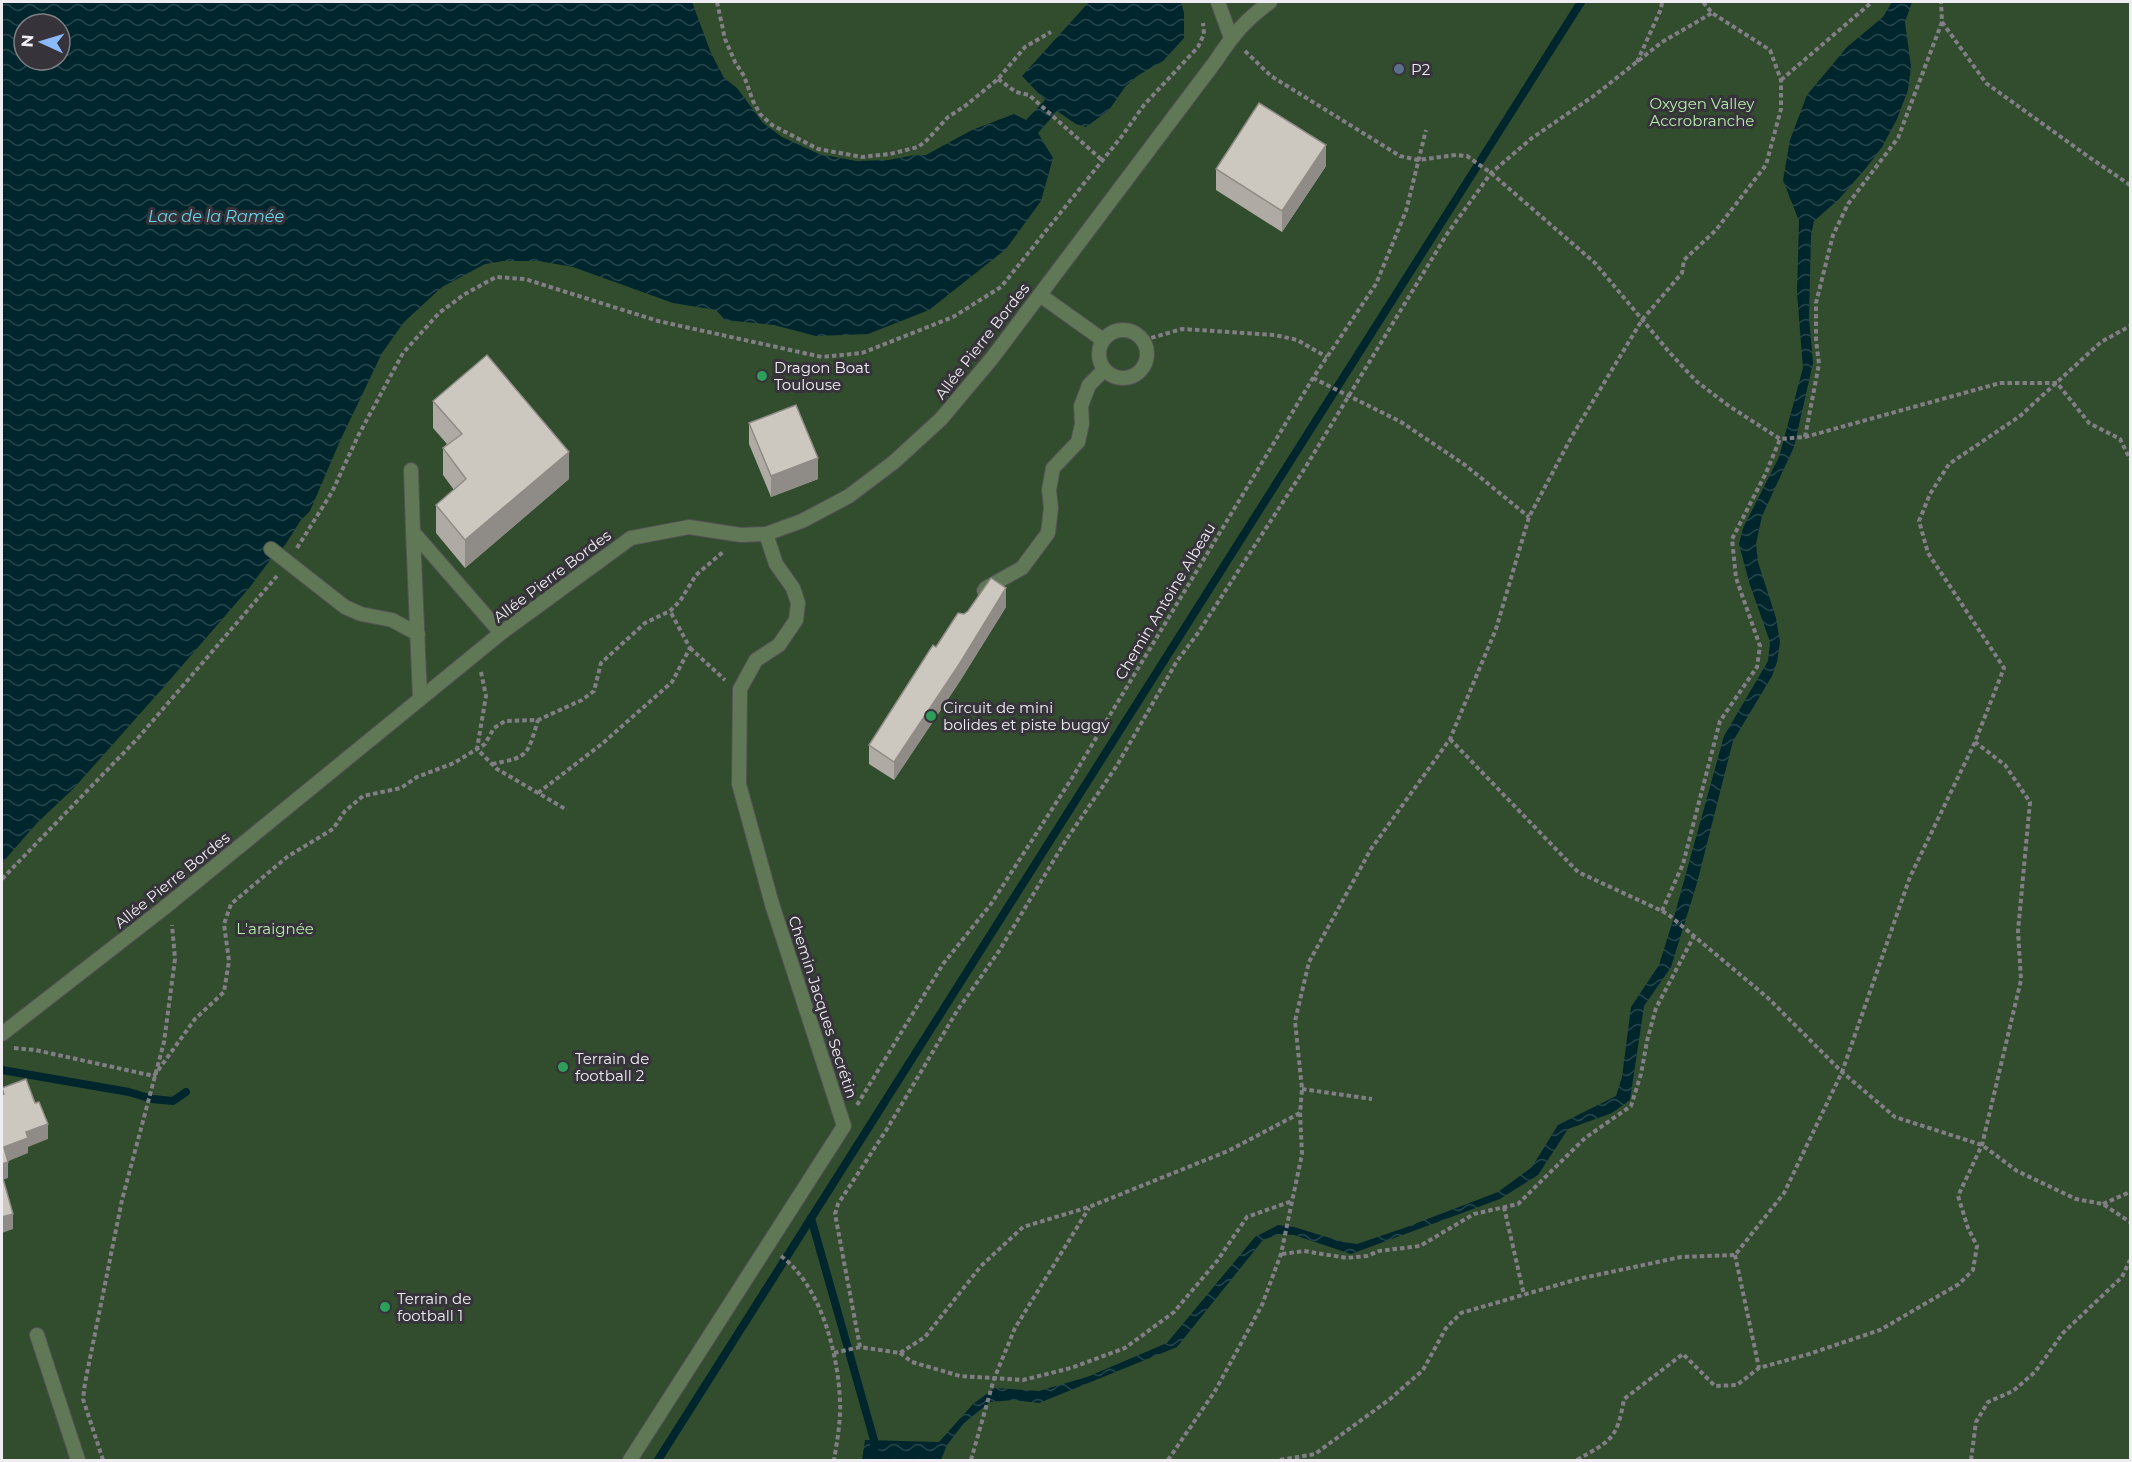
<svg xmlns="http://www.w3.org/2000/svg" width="2132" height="1462" font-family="Montserrat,sans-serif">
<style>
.park{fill:#324c2e;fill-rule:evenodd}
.water{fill:url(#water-waves);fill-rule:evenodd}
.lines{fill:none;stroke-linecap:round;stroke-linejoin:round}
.stream{stroke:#00262d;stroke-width:8}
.lane-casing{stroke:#545157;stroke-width:16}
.path{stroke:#817f85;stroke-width:4;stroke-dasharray:4.5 3;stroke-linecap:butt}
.lane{stroke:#607855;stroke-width:14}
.wall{fill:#afaba4}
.shaded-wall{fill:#8f8b86}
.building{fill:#ccc7bf;stroke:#8f8b86;stroke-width:1.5}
.service-dot{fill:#5c6f8a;stroke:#36333a;stroke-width:2}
.leisure-dot{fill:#2e9e5b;stroke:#36333a;stroke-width:2}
.labels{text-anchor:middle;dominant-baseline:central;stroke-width:6;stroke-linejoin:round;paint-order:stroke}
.poi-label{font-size:15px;fill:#efedf2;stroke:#36333a;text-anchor:start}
.park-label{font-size:15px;fill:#b3ebaa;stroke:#36333a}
.street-label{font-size:15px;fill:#efedf2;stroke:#36333a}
.water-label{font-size:16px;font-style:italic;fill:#68d6eb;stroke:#36333a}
</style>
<defs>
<pattern id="water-waves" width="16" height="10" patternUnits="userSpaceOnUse" patternTransform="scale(1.5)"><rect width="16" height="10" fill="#00262d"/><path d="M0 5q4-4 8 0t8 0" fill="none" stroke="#26464c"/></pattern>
</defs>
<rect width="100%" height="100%" fill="#36333a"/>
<path class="park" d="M 2,2 L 2130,2 L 2130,1460 L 2,1460 ZM 24,24 L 60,24 L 60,60 L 24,60 Z"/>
<g class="water">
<path d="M 2,2 L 692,2 L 711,53 L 724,78 L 737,88 L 763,123 L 782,137 L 819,154 L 856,161 L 889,160 L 915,155 L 926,155 L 972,130 L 1014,114 L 1026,120 L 1045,100 L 1022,76 L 1089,2 L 1181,2 L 1184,13 L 1184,38 L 1163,61 L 1137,76 L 1125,87 L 1109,110 L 1086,127 L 1076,124 L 1057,111 L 1038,133 L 1053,158 L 1041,201 L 1006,249 L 929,310 L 868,334 L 816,336 L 774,325 L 725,320 L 716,310 L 673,303 L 573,267 L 539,261 L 503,261 L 485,264 L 442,287 L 404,322 L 382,353 L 340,441 L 310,511 L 301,520 L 285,545 L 270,560 L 250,587 L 162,689 L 74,788 L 37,823 L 2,863 ZM 24,24 L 60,24 L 60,60 L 24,60 Z"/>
<path d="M 1892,2 L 1912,2 L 1905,22 L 1911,67 L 1908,90 L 1897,119 L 1882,147 L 1866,168 L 1839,199 L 1814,221 L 1811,236 L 1809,318 L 1813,363 L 1794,447 L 1762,516 L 1756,544 L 1758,562 L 1776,618 L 1780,642 L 1777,662 L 1772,676 L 1733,741 L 1697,883 L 1671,967 L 1644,1006 L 1630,1100 L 1612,1113 L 1568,1129 L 1538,1175 L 1500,1199 L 1351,1254 L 1294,1235 L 1279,1234 L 1263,1240 L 1177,1347 L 1039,1403 L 1013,1400 L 990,1402 L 964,1423 L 947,1445 L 941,1460 L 862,1460 L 865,1440 L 939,1442 L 973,1404 L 995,1388 L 1039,1391 L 1087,1377 L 1167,1343 L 1255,1237 L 1278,1225 L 1294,1227 L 1343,1242 L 1357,1244 L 1404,1228 L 1498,1192 L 1532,1167 L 1558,1125 L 1616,1096 L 1622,1077 L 1631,1007 L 1659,965 L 1674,917 L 1724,736 L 1768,661 L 1770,642 L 1749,582 L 1739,544 L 1743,528 L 1779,457 L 1803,368 L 1797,293 L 1799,221 L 1783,180 L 1790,140 L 1807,95 L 1847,47 L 1883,17 Z"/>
</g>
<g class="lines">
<g class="stream">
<path d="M 2,1070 L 129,1092 L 152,1099 L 173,1101 L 186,1092"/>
<path d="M 811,1218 L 874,1440 L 875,1460"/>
<path d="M 658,1460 L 1581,2"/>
</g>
<defs>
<g id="lane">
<path d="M 1218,2 L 1231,38"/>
<path d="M 1040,295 L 1103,340"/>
<circle cx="1123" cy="354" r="24"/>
<path d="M 411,470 L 413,532"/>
<path d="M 271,549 L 345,607 L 361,614 L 392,620 L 418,634"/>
<path d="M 984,591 L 986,588 L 1022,568 L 1048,533 L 1051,508 L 1049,490 L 1053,468 L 1078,442 L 1082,424 L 1081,406 L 1089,385 L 1104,370"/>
<path d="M 420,699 L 413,532 L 501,633"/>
<path d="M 2,1034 L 164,908 L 501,633 L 631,538 L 689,527 L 741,535 L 766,534 L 802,521 L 849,496 L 894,462 L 941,419 L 993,357 L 1215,62 C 1233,35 1244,21 1270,2"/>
<path d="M 37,1335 L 78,1460"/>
<path d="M 630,1460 L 844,1126 L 772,904 L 739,784 L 740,689 L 756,660 L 779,645 L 796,620 L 798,603 L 793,588 L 776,564 L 766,534"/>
</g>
</defs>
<use href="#lane" class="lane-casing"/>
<g class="path">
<path d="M 717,2 L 725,39 L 735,62 L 744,76 L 753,101 L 760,114 L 772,125 L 818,149 L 862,157 L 890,154 L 918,147 L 927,140 L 948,117 L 965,106 L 998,79 L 1025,47 L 1051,32"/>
<path d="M 1942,22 L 1986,83 L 2086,155 L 2130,185"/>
<path d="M 1245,51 L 1271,76 L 1400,156 L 1418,160 L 1456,155 L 1467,156 L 1491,173 L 1595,263 L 1670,353 L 1696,381 L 1729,406 L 1780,439 L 1805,437 L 2000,383 L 2057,383 L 2089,423 L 2120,439 L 2130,459"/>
<path d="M 1637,62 L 1661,9 L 1662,2"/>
<path d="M 998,79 L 1016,92 L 1029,95 L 1102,160"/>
<path d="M 1781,80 L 1872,2"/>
<path d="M 1144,340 L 1182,329 L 1275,335 L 1297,340 L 1327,357"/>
<path d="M 1313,378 L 1401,422 L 1465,465 L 1529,517"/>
<path d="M 1805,437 L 1819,364 L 1816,340 L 1816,303 L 1833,235 L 1848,204 L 1898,138 L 1942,22 L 1941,2"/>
<path d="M 297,548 L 332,492 L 358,436 L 403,353 L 439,313 L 465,294 L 496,277 L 525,279 L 658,321 L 822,357 L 862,353 L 953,317 L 1001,287 L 1122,136 L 1144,105 L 1198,47 L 1204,34 L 1203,23"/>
<path d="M 690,648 L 725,680"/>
<path d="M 481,672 L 486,696 L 477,749 L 497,769 L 567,810"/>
<path d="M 1450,739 L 1578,872 L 1662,911 L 1670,916 L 1768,998 L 1842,1072 L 1895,1117 L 1982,1145 L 2017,1171 L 2076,1199 L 2103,1204 L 2130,1222"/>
<path d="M 492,764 C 529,757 527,756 538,720"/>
<path d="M 538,793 L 603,743 L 672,682 L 690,648 L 670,611"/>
<path d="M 2,879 L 138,738 L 277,576"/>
<path d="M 1662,911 L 1683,864 L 1720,721 L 1757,667 L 1760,646 L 1736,578 L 1732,539 L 1766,473 L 1780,439"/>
<path d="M 14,1048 L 35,1050 L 154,1076 L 195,1019 L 224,992 L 229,961 L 224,924 L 231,904 L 287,857 L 333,829 L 345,811 L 363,796 L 401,788 L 417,777 L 454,763 L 485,744 L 494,728 L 505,721 L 538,720 L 582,700 L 594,691 L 601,663 L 645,623 L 670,611 L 680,601 L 696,575 L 723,552"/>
<path d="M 1302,1089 L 1372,1099"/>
<path d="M 857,1105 L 943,964 L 991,904 L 1072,778 L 1313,378 L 1376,284 L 1406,211 L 1426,130"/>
<path d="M 2103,1204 L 2130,1192"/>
<path d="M 1504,1207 L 1524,1295"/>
<path d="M 1282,1254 L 1304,1251 L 1347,1258 L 1367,1256 L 1379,1251 L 1420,1246 L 1474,1214 L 1518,1204 L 1585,1138 L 1631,1106 L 1641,1074 L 1647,1041 L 1656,1008 L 1694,936"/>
<path d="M 1735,1255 L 1759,1368"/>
<path d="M 781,1256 C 821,1286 838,1353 840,1401 C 841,1420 837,1442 834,1460"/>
<path d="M 860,1347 L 835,1214 L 838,1204 L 887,1129 L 957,1011 L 999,951 L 1066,840 L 1116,767 L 1177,661 L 1198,633 L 1305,468 L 1447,234 L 1491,173 L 1532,138 L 1595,95 L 1662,42 L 1712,13"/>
<path d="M 834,1353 L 860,1347 L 900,1353 L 925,1337 L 981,1266 L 1023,1227 L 1089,1207 L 1228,1151 L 1300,1113"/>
<path d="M 900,1353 L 912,1362 L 960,1376 L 1023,1380 L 1071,1368 L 1125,1348 L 1174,1312 L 1217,1261 L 1247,1217 L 1292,1201"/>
<path d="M 103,1460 L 83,1399 L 85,1383 L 122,1200 L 164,1042 L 175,959 L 172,925"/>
<path d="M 971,1460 L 994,1379 L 1015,1328 L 1089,1208"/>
<path d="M 1168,1460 L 1215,1391 L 1262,1305 L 1281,1254 L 1302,1154 L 1300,1113 L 1302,1089 L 1295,1021 L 1309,962 L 1371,849 L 1450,739 L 1496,629 L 1529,517 L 1572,436 L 1642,320 L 1682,273 L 1684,260 L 1716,230 L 1766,165 L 1781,109 L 1781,80 L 1770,50 L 1712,13 L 1703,2"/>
<path d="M 1280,1460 L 1315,1454 L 1390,1399 L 1423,1370 L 1446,1328 L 1461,1313 L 1578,1279 L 1681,1257 L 1735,1255 L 1784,1193 L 1842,1072 L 1910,877 L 1975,742 L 2004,668 L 1928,553 L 1919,521 L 1930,494 L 1949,464 L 2020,416 L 2101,342 L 2130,326"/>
<path d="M 1577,1460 C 1611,1440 1617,1440 1624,1399 L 1683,1354 L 1715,1386 L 1737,1385 L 1759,1368 L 1809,1354 L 1880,1330 L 1959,1284 L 1973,1270 L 1977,1246 L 1968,1228 L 1958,1196 L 1982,1145 L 2021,980 L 2018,931 L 2030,802 L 2005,765 L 1975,742"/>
<path d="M 1971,1460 L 1976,1422 L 1988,1402 L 2013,1391 L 2035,1372 L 2063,1333 L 2122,1277 L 2130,1260"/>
</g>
<use href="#lane" class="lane"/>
</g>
<g class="wall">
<path d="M 1326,166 L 1282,232 L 1216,190 L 1216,169 Z"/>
<path d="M 433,401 L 569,479 L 465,568 L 436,533 L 436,505 L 454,490 L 443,475 L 443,448 L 447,444 L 433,428 Z"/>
<path d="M 749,423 L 818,479 L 771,497 L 749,444 Z"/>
<path d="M 1006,607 L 960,681 L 894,780 L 869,764 L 869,745 L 936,647 L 964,614 Z"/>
</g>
<g class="shaded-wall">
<path d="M 1326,145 L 1326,166 L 1282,232 L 1282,211 Z"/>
<path d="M 569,452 L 569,479 L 465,568 L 465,540 Z"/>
<path d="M 818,458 L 818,479 L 771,497 L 771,476 Z"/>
<path d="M 1006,588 L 1006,607 L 960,681 L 894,780 L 894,762 Z"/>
<path d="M 48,1124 L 48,1139 L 28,1147 L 28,1153 L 4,1163 L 4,1147 L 26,1132 Z"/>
<path d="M 8,1162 L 8,1178 L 2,1180 L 2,1164 Z"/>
<path d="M 13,1214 L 13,1229 L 2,1233 L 2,1217 Z"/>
</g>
<g class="building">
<path d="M 1259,103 L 1326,145 L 1282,211 L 1216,169 Z"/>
<path d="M 487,355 L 569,452 L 465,540 L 436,505 L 466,479 L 443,448 L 462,434 L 433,401 Z"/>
<path d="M 796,405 L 818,458 L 771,476 L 749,423 Z"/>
<path d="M 991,578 L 1006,588 L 960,663 L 894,762 L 869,745 L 933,645 L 936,647 L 958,613 L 964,614 L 968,611 Z"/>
<path d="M 26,1079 L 35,1103 L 39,1102 L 48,1124 L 26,1132 L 28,1138 L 4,1147 L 8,1162 L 2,1164 L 2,1095 L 4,1094 L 2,1088 Z"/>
<path d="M 2,1175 L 13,1214 L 2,1217 Z"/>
</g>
<circle class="service-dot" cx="1399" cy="69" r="6"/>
<g class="leisure-dot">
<circle cx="762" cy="376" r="6"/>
<circle cx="931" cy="716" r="6"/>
<circle cx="563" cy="1067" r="6"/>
<circle cx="385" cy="1307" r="6"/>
</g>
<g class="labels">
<g class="poi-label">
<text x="1411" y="69">P2</text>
<text x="774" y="367">Dragon Boat<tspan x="774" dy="17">Toulouse</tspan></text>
<text x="943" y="707">Circuit de mini<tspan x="943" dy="17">bolides et piste buggy</tspan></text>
<text x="575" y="1058">Terrain de<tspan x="575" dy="17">football 2</tspan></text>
<text x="397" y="1298">Terrain de<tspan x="397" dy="17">football 1</tspan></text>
</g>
<g class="park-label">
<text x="1702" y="103">Oxygen Valley<tspan x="1702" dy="17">Accrobranche</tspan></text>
<text x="275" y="928">L'araignée</text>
</g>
<g class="street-label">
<text transform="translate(982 341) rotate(-52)">Allée Pierre Bordes</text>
<text transform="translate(552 576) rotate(-37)">Allée Pierre Bordes</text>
<text transform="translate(1165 601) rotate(-59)">Chemin Antoine Albeau</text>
<text transform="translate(172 880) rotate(-39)">Allée Pierre Bordes</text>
<text transform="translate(823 1007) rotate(72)">Chemin Jacques Secrétin</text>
</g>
<g class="water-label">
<text x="216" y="216">Lac de la Ramée</text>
</g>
</g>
<rect width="2132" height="1462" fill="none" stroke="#efedf2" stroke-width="6"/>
<g transform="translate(42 42) rotate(274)"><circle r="28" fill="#36333a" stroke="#807d84" stroke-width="1.5"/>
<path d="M0-4.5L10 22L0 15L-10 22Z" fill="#8cb9fc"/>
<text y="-9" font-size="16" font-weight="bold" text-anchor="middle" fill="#efedf2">N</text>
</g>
</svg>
